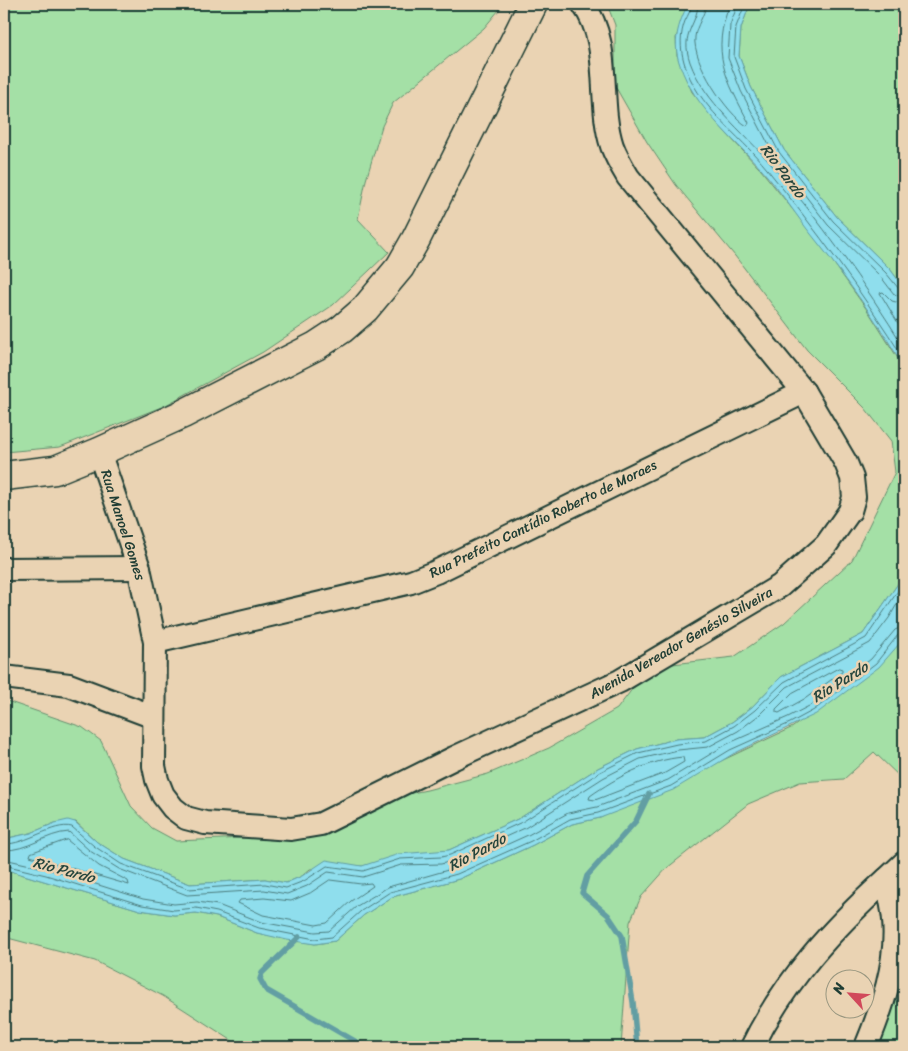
<svg xmlns="http://www.w3.org/2000/svg" width="908" height="1051" font-family="Sriracha,sans-serif">
<style>
.green{fill:#a4e0a6;stroke:#628e6d}
.water{fill:#8fdeed;stroke:#629ea3}
.lines{fill:none;stroke-linecap:round;stroke-linejoin:round}
.shore{stroke:#4c7d7e;stroke-width:1}
.stream{stroke:#629ea3;stroke-width:5.5}
.street-casing{stroke:#1f3d34;stroke-width:26}
.secondary-casing{stroke:#1f3d34;stroke-width:31}
.street{stroke:#ead3b3;stroke-width:22}
.secondary{stroke:#ead3b3;stroke-width:28}
.labels{text-anchor:middle;dominant-baseline:central;stroke-width:5;stroke-linejoin:round;paint-order:stroke}
.street-label{font-size:14px;fill:#1f3d34;stroke:#ead3b3}
.water-label{font-size:15px;font-style:italic;fill:#25453d;stroke:#ead3b3}
</style>
<rect width="100%" height="100%" fill="#ead3b3"/>
<filter id="ink" filterUnits="userSpaceOnUse"><feTurbulence type="fractalNoise" baseFrequency=".02" numOctaves="2"/><feDisplacementMap in="SourceGraphic" scale="10" xChannelSelector="R" yChannelSelector="G"/><feConvolveMatrix kernelMatrix="1 2 1 2 8 2 1 2 1" color-interpolation-filters="sRGB"/></filter>
<g filter="url(#ink)">
<g class="green">
<path d="M 4,4 L 504,4 L 484,28 L 393,103 L 382,126 L 366,180 L 358,219 L 389,252 L 333,305 L 263,352 L 164,406 L 60,447 L 4,452 Z"/>
<path d="M 607,4 L 688,4 L 676,38 L 677,55 L 692,92 L 726,133 L 761,170 L 818,241 L 870,314 L 904,368 L 904,575 L 863,634 L 781,677 L 752,707 L 732,722 L 704,737 L 676,739 L 637,749 L 598,768 L 520,818 L 449,850 L 362,866 L 310,869 L 302,876 L 286,883 L 265,879 L 190,884 L 124,859 L 97,842 L 76,822 L 55,823 L 31,833 L 4,839 L 4,700 L 82,727 L 101,741 L 131,806 L 152,828 L 176,841 L 313,835 L 381,799 L 427,790 L 488,774 L 549,748 L 617,709 L 633,688 L 664,665 L 734,657 L 784,623 L 852,560 L 895,472 L 891,441 L 865,408 L 807,350 L 735,256 L 676,185 L 647,142 L 615,86 L 615,25 Z"/>
<path d="M 750,4 L 904,4 L 904,288 L 890,269 L 837,217 L 784,150 L 751,87 L 739,56 L 741,28 Z"/>
<path d="M 904,632 L 904,781 L 874,752 L 844,779 L 800,782 L 748,804 L 667,868 L 641,897 L 630,922 L 621,1047 L 242,1047 L 163,996 L 95,961 L 4,937 L 4,869 L 140,910 L 174,915 L 196,913 L 217,917 L 257,933 L 315,944 L 335,941 L 364,915 L 392,897 L 459,879 L 533,845 L 572,824 L 600,818 L 793,727 L 900,643 Z"/>
<path d="M 904,964 L 904,1047 L 855,1047 L 872,1014 Z"/>
</g>
<g class="water">
<path d="M 688,4 L 750,4 L 741,28 L 739,56 L 751,87 L 784,150 L 837,217 L 890,269 L 904,288 L 904,368 C 877,319 842,273 807,229 C 792,209 777,187 761,169 C 732,137 694,107 680,65 C 672,43 678,24 688,4 Z"/>
<path d="M 904,575 L 904,632 L 900,643 L 879,667 L 816,714 L 733,754 L 673,790 L 600,818 L 572,824 L 533,845 L 459,879 L 392,897 L 364,915 L 335,941 L 315,944 L 287,940 L 257,933 L 217,917 L 196,913 L 174,915 L 140,910 L 4,869 L 4,839 L 31,833 L 55,823 L 68,820 L 75,822 L 97,842 L 124,859 L 190,884 L 265,879 L 286,883 L 302,876 L 326,860 L 362,866 L 399,854 L 449,850 L 520,818 L 598,768 L 637,749 L 676,739 L 704,737 L 732,722 L 752,707 L 781,677 L 863,634 Z"/>
</g>
<g class="lines">
<g class="shore">
<path d="M 692,4 C 691,10 688,15 685,21 C 680,34 680,48 684,62 C 696,106 739,134 767,169 C 816,230 862,292 904,359"/>
<path d="M 698,4 C 697,26 680,32 690,62 C 705,103 743,131 770,163 C 820,220 864,283 904,347"/>
<path d="M 706,4 C 705,16 696,25 695,37 C 692,62 727,114 747,126 L 749,123 C 726,79 710,53 730,4"/>
<path d="M 738,4 L 730,25 L 728,58 L 741,91 L 774,155 L 828,225 L 881,277 L 894,294 L 904,297"/>
<path d="M 745,4 L 736,27 L 734,57 L 746,89 L 779,152 L 833,221 L 886,273 L 899,289 L 904,291"/>
<path d="M 904,304 L 892,301 L 883,292 L 880,293 L 904,333"/>
<path d="M 839,668 L 842,669 L 842,672 L 806,698 L 779,713 L 776,712 L 776,709 L 792,693 Z"/>
<path d="M 683,757 L 684,762 L 665,773 L 595,800 L 589,799 L 590,796 C 617,777 649,760 683,757 Z"/>
<path d="M 67,840 L 99,866 L 128,881 L 129,885 L 30,856 L 31,853 Z"/>
<path d="M 4,844 C 26,845 53,822 72,827 L 94,846 L 121,864 L 189,889 L 265,884 L 286,888 L 304,881 L 327,866 L 363,871 L 400,859 L 441,857 L 450,855 L 522,822 L 600,772 L 638,753 L 677,744 L 706,741 L 734,726 L 755,710 L 784,682 L 866,638 L 904,582"/>
<path d="M 4,850 C 27,851 47,833 69,832 L 90,851 L 119,869 L 187,895 L 264,890 L 287,894 L 307,886 L 328,872 L 363,877 L 401,865 L 441,864 L 452,861 L 525,828 L 603,778 L 640,759 L 678,750 L 708,747 L 738,731 L 759,715 L 787,687 L 870,643 L 889,618 L 904,592"/>
<path d="M 4,859 L 48,869 L 143,899 L 174,904 L 197,902 L 218,905 L 261,922 L 315,932 L 329,931 L 357,906 L 388,887 L 455,868 L 528,835 L 568,813 L 597,807 L 668,780 L 727,744 L 788,717 L 811,705 L 871,659 L 895,630 L 904,626"/>
<path d="M 4,865 L 46,875 L 142,905 L 174,910 L 196,908 L 217,912 L 259,928 L 315,939 L 332,937 L 361,911 L 390,892 L 457,874 L 531,841 L 570,819 L 598,813 L 671,786 L 730,750 L 790,723 L 814,710 L 876,663 L 898,635 L 904,633"/>
<path d="M 330,880 L 361,884 L 371,883 L 373,886 L 351,901 L 327,923 L 316,925 L 263,915 L 238,903 L 240,900 L 264,898 L 291,901 L 310,893 Z"/>
</g>
<g class="stream">
<path d="M 299,937 L 262,973 L 260,979 L 266,990 L 365,1047"/>
<path d="M 637,1047 L 633,1002 L 622,936 L 608,915 L 582,893 L 587,876 L 636,821 L 649,794"/>
</g>
<defs>
<g id="street">
<path d="M 99,452 L 139,568 L 155,642 L 154,766 L 157,780 L 163,795 L 173,808 L 186,818 L 205,823 L 291,829 L 321,824 L 454,758 L 620,681 L 780,586 L 826,545 L 850,511 L 854,497 L 852,478 L 846,463 L 804,392 L 628,177 C 622,167 616,157 612,146 C 597,101 613,44 583,4"/>
<path d="M 4,569 L 139,568"/>
<path d="M 155,642 L 411,582 L 436,572 L 804,392"/>
<path d="M 4,677 L 69,685 L 154,717"/>
<path d="M 752,1047 C 784,981 833,928 887,879"/>
<path d="M 866,1047 C 882,1008 898,963 894,920 C 893,907 889,892 887,879 L 904,863"/>
</g>
<path id="secondary" d="M 4,476 L 55,470 L 99,452 L 183,414 L 316,346 L 342,329 L 365,309 L 400,267 L 416,239 L 533,4"/>
</defs>
<use href="#street" class="street-casing"/>
<use href="#secondary" class="secondary-casing"/>
<use href="#street" class="street"/>
<use href="#secondary" class="secondary"/>
</g>
</g>
<g class="labels">
<g class="street-label">
<text transform="translate(543 519) rotate(-26)">Rua Prefeito Cantídio Roberto de Moraes</text>
<text transform="translate(123 525) rotate(72)">Rua Manoel Gomes</text>
<text transform="translate(681 643) rotate(-30)">Avenida Vereador Genésio Silveira</text>
</g>
<g class="water-label">
<text transform="translate(783 171) rotate(53)">Rio Pardo</text>
<text transform="translate(840 682) rotate(-32)">Rio Pardo</text>
<text transform="translate(477 852) rotate(-28)">Rio Pardo</text>
<text transform="translate(64 870) rotate(15)">Rio Pardo</text>
</g>
</g>
<rect width="908" height="1051" fill="none" stroke="#ead3b3" stroke-width="20"/>
<rect x="10" y="10" width="888" height="1031" fill="none" stroke="#1f3d34" stroke-width="2" filter="url(#ink)"/>
<g transform="translate(850 994) rotate(296)"><circle r="24" fill="#ead3b3" stroke="#999780"/>
<path d="M0-4L9 19L0 12L-9 19Z" fill="#d1495b"/>
<text y="-8" font-size="14" font-weight="bold" text-anchor="middle" fill="#1f3d34">N</text>
</g>
</svg>
